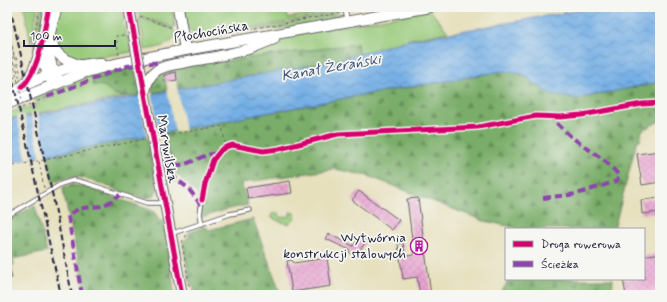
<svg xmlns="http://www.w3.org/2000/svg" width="667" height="302" font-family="Mynerve,sans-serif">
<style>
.grass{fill:#98c979;stroke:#5d765a}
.forest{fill:url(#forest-firs);stroke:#4e6852}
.water{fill:url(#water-waves);stroke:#4b6890}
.pier{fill:#e6e0bd}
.building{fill:url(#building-cross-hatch)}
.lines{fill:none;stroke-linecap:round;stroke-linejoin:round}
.lane-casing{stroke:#676468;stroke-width:5.5}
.secondary-casing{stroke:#676468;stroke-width:12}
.path{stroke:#676468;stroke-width:1;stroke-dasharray:3 3;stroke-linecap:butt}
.lane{stroke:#fff;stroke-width:3.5}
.secondary{stroke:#fff;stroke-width:10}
.rail{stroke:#22223b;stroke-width:2;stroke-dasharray:6 3;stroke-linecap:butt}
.secondary-bridge-casing{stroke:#676468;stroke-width:12;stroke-linecap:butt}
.path-bridge{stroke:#676468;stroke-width:1;stroke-dasharray:3 3;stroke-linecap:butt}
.secondary-bridge{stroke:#fff;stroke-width:10}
.quiet{stroke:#8e44ad;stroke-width:4;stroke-dasharray:8 4;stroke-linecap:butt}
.cycleway-casing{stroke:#f6f6f2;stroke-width:8}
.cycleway{stroke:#d6006c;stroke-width:5}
.labels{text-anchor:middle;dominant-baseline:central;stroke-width:3.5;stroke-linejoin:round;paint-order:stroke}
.street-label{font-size:14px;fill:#22223b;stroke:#f6f6f2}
.poi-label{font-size:14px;fill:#22223b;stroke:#f6f6f2;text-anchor:end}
.water-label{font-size:15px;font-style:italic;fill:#3f5376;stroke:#f6f6f2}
</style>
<defs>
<pattern id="forest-firs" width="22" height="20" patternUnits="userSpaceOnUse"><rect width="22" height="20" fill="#7aad69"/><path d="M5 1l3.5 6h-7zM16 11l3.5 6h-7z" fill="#648c58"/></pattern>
<pattern id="water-waves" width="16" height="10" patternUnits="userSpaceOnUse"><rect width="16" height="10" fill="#74afe5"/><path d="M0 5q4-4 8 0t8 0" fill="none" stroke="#5f8ebb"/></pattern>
<pattern id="building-cross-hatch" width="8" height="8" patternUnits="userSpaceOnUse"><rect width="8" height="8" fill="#e8a4d1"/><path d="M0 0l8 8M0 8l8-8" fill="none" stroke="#c78db4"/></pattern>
</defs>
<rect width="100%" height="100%" fill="#f6f6f2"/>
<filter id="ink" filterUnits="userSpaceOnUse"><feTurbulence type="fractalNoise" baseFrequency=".025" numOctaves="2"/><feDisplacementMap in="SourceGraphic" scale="8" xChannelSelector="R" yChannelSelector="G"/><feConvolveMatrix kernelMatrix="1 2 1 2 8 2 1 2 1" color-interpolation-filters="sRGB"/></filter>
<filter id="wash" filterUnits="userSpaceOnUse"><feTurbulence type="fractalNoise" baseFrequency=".012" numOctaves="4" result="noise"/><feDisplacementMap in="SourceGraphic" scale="16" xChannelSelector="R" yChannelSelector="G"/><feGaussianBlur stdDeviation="0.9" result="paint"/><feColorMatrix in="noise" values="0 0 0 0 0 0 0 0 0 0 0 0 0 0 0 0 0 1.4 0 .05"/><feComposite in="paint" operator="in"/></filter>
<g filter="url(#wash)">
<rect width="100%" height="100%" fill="#e6e0bd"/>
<g class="grass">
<path d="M 24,7 L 38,7 L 31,43 Z"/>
<path d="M 41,7 L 45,7 L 35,57 L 34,40 Z"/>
<path d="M 59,7 L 123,7 L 124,22 L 122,23 L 123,26 L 125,26 L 126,37 L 129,37 L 132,52 L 106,56 L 68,59 L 55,44 L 53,31 Z"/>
<path d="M 140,7 L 172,7 L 175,27 L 174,28 L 139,15 L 138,10 L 140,10 Z"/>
<path d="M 184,7 L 286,7 L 288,18 L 342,8 L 340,11 L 336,13 L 202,37 C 184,30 187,24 184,7 Z"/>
<path d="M 430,10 L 448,32 L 410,39 L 359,55 L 357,44 L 228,61 L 211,60 L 255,49 L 287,36 Z"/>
<path d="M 341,14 L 342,18 L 278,29 L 251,30 Z"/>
<path d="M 139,17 L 173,29 C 182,45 155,48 145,50 Z"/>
<path d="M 134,63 L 134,67 L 93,80 L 93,85 L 105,86 L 111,93 L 125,97 L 7,119 L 7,113 L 38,105 L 38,103 L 47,99 L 46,97 L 35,102 L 34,97 L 72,80 Z"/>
<path d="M 290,212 L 294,213 L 295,218 L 289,224 L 278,221 L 271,217 L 272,214 L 279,213 L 280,218 L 290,216 Z"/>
</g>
<g class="forest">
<path d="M 357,44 L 359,56 L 178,90 L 176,73 L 164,75 L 167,90 L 152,93 L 153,83 L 162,70 L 211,60 L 228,61 Z"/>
<path d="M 134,67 L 140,95 L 125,97 L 111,93 L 105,86 L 93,85 L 93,80 Z"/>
<path d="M 504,71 L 522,74 L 550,94 L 576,99 L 660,82 L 660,121 L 642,130 L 640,140 L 637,141 L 614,229 L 522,229 L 484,221 L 368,176 L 335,169 L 241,183 L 248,205 L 228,209 L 202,217 L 198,195 L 174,171 L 162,133 L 345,98 Z"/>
<path d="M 147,136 L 157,190 L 154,196 C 144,200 137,197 127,194 C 113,189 89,177 74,177 C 66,176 59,179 53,183 L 47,155 Z"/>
<path d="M 72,185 L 86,187 L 153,211 L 160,220 L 163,220 L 175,295 L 86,295 L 64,195 L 63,187 Z"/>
<path d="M 35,206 L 47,252 L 13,259 L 14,265 L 7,266 L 7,220 Z"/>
<path d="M 253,219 L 281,295 L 196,295 L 196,290 L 190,283 L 183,242 L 189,236 L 188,233 L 206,226 L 208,230 Z"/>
<path d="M 509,279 L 613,279 L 612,295 L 500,295 Z"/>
</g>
<path class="water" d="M 597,7 L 660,7 L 660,82 L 576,99 L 550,94 L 522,74 L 504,71 L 345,98 L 7,163 L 7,120 L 335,61 L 404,41 Z"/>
<g class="pier">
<path d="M 177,87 L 185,131 L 175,132 L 167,89 Z"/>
<path d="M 152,92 L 160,135 L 147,138 L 139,94 Z"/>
<path d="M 37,112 L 47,157 L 41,159 L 31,113 Z"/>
<path d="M 24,115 L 34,160 L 27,161 L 17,116 Z"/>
</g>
<g id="blocks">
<g class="building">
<path d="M 176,72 L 177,80 L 165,82 L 164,75 Z"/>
<path d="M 660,151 L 660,182 L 642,185 L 637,154 Z"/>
<path d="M 290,181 L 292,193 L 248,199 L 246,188 Z"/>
<path d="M 359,191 L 399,220 L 392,230 L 352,200 Z"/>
<path d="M 418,198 L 431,295 L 420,295 L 417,277 L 403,279 L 398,244 L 403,243 L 405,256 L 414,255 L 407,199 Z"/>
<path d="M 660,198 L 660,212 L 642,214 L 641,200 Z"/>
<path d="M 329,234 L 353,246 L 361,235 L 368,239 L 355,257 L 349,252 L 350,250 L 326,239 Z"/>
<path d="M 660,253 L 660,295 L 626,295 L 623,279 L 644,279 L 644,256 Z"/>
<path d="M 327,258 L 331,286 L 292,292 L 287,261 L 292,260 L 294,263 Z"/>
<path d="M 7,264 L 9,264 L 12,278 L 7,279 Z"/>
</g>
</g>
</g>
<g filter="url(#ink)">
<use href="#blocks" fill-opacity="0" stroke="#676468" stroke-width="1"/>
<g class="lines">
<defs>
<g id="lane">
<path d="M 345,7 L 347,21"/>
<path d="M 7,216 L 61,184 L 74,180 L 86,183 L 147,203 L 163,203"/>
<path d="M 202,224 L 200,214 L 202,200"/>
<path d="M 173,233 L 230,214 L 250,210"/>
</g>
<g id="secondary">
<path d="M 129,7 L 135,42"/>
<path d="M 178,7 L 185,50"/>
<path d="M 51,40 C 55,55 64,60 79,65"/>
<path d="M 41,49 C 42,61 43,72 57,76"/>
<path d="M 211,58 L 249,49 L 274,39"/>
<path d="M 51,80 C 55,66 48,60 48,47 C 49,33 53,20 57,7"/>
<path d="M 23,86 C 41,67 43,31 49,7"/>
<path d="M 7,94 C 35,80 70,63 101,63"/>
<path d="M 7,104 L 83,73 L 115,64 L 185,50 L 430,7"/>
<path d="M 157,160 L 182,295"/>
</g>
</defs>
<use href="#lane" class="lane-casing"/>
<use href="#secondary" class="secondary-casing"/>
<g class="path">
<path d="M 7,7 L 11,26 L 8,27"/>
<path d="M 351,11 L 375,7"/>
<path d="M 140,16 L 172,28"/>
<path d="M 7,24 L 14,57 L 16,57 L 21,75"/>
<path d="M 191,33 L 200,38 L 340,13"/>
<path d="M 33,41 L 40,7"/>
<path d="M 119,55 L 116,36 L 125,35"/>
<path d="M 14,57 L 12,58 L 16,73"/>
<path d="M 17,69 L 19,76"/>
<path d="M 7,79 L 20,76"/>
<path d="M 16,109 L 36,104 L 36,102 L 47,97"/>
<path d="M 160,136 L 222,126 L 226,147"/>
<path d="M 7,167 L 38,161"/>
<path d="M 44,188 L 39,161 L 145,139"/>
<path d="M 186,235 L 186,237 L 182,242 L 188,278"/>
<path d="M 188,283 L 195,295"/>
</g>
<use href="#lane" class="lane"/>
<use href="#secondary" class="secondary"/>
<g class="rail">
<path d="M 10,7 L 53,197 L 72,295"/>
<path d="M 7,55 L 61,295"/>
</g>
<defs>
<g id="secondary-bridge">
<path d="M 135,42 L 157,160"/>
<path d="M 145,91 C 149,69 162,66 182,63 C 192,61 201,59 211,58"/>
</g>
</defs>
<use href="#secondary-bridge" class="secondary-bridge-casing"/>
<g class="path-bridge">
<path d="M 7,38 L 9,46 L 12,45 L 17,69"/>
<path d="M 16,73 L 23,105 L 24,105"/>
</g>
<use href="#secondary-bridge" class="secondary-bridge"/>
<g class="quiet">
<path d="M 47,97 L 127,66 L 160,62"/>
<path d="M 163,161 C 167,162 172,164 176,165 C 190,166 205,152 216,154"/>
<path d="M 164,164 L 176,179 L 188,188 L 201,205"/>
<path d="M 543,198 L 577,194 L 617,181 L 619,176 C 607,159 588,150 573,138 C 564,131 557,123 549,116"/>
<path d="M 82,295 L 68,216 C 78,206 88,208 101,206 C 108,204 114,199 120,195"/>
</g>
<defs>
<g id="cycleway">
<path d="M 129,7 L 182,295"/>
<path d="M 22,87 C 41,67 43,33 49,7"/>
<path d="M 202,200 L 205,184 L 213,160 L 221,150 L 226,147 L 232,145 L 263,151 L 279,149 L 338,134 L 478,127 L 536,116 L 560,117 L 582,115 L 642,104 L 660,103"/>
</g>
</defs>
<use href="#cycleway" class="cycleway-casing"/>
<use href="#cycleway" class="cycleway"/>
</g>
</g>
<defs>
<symbol id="building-ring" viewBox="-11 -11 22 22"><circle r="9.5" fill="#f6f6f2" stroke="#b5179e" stroke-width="1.5"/><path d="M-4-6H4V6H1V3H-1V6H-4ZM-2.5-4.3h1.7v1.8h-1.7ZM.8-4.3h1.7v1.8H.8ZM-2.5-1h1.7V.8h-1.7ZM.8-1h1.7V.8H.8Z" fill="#b5179e"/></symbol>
</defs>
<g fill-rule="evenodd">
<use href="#building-ring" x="409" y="236" width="20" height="20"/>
</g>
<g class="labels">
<g class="street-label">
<text transform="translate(211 32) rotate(-10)">Płochocińska</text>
<text transform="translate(167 149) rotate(80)">Marywilska</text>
</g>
<g class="poi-label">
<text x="406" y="238">Wytwórnia<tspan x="406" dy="16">konstrukcji stalowych</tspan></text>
</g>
<g class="water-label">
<text transform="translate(331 68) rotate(-10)">Kanał Żerański</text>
</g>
</g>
<rect width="667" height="302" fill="none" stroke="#f6f6f2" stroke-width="24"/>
<rect x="505" y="228" width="140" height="52" fill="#f6f6f2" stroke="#a1a1a9"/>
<rect x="513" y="241" width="20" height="6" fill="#d6006c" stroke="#a1a1a9"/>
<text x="541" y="248" font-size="12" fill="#22223b">Droga rowerowa</text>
<rect x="513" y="261" width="20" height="6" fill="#8e44ad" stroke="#a1a1a9"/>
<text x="541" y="268" font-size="12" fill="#22223b">Ścieżka</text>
<path d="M24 40v6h91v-6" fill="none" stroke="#22223b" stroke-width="2"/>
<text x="30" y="40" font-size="12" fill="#22223b" stroke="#f6f6f2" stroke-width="3" paint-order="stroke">100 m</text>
</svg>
